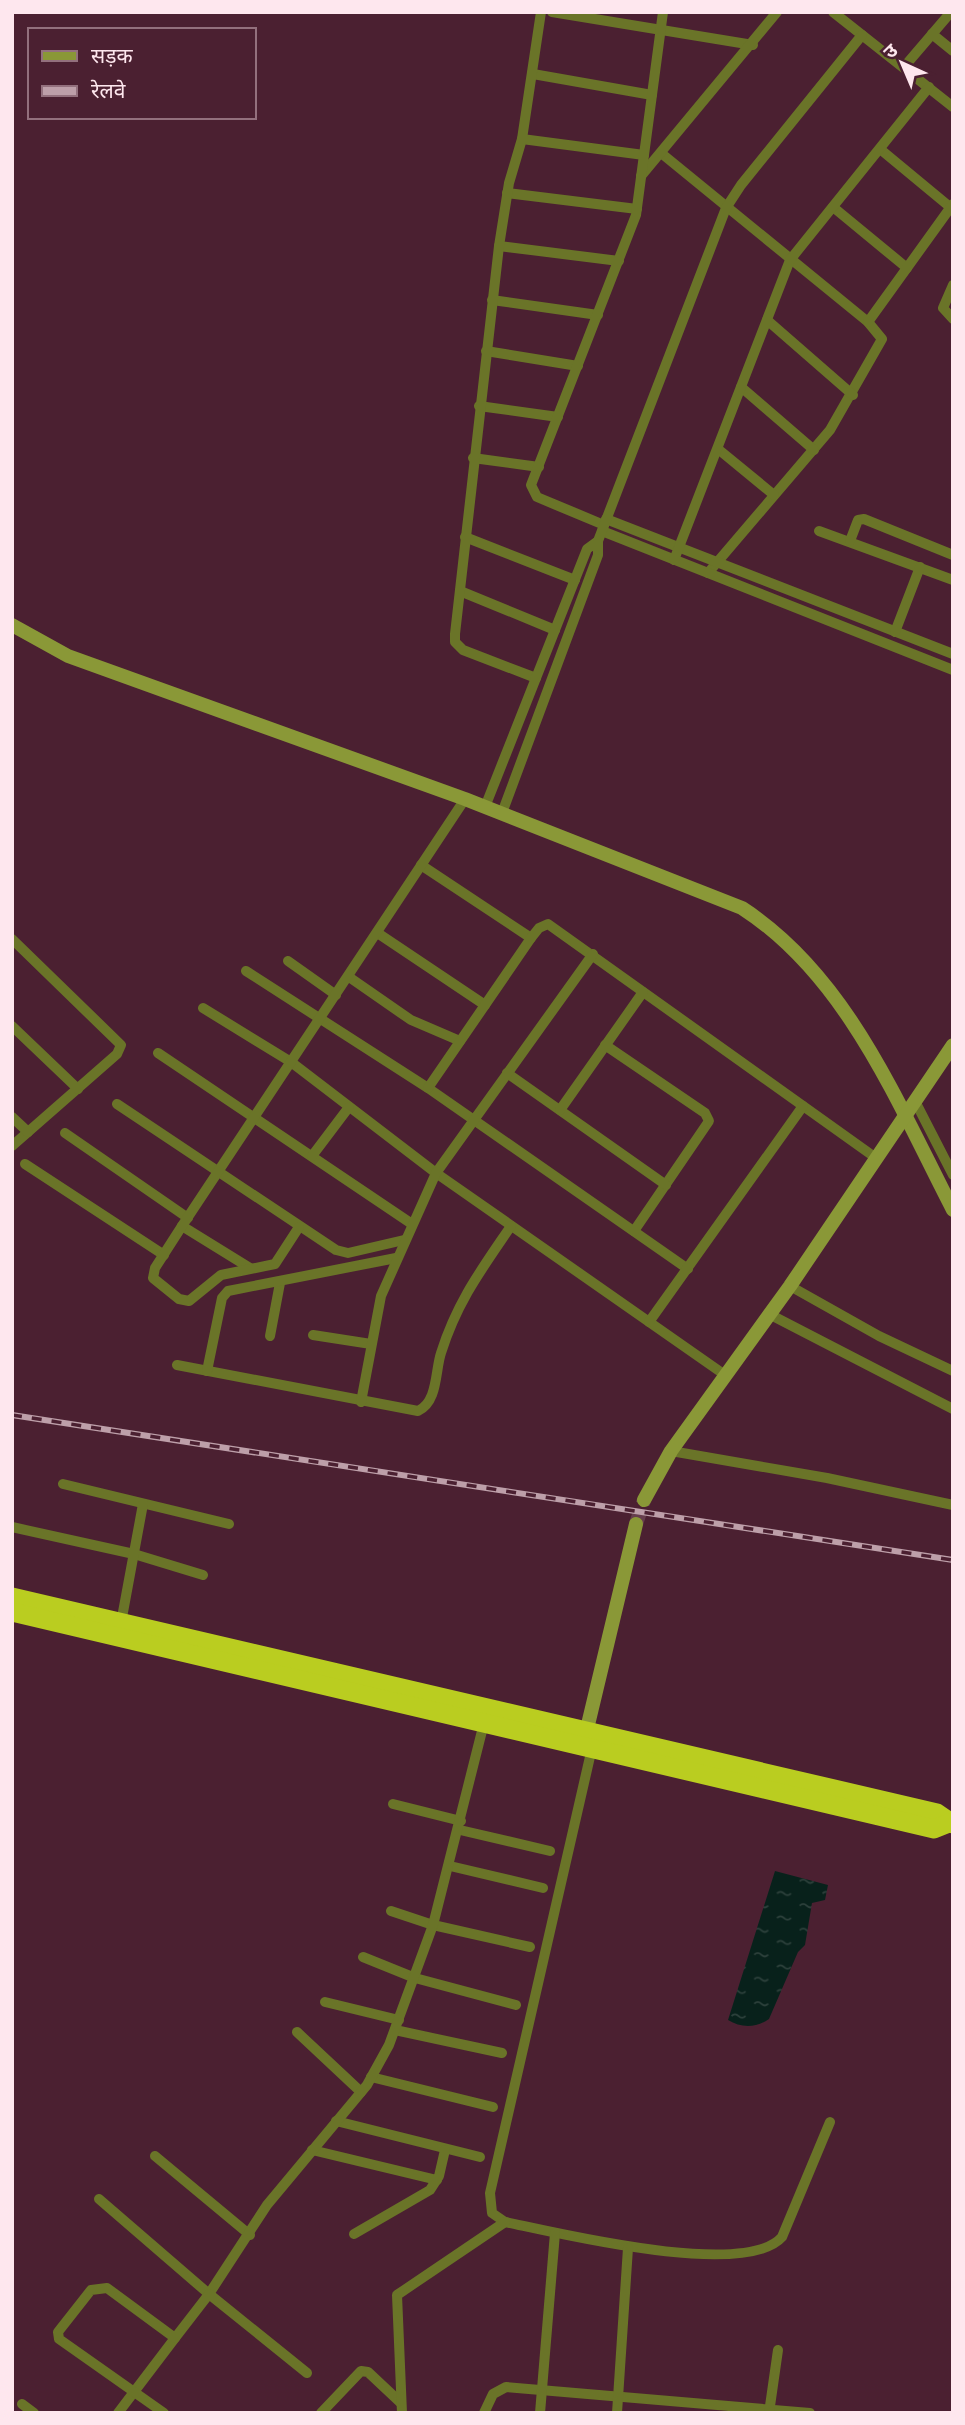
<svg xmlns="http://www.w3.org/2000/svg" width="965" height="2425" font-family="Cabin,'Noto Sans Devanagari',sans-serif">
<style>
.water{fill:url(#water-ripples)}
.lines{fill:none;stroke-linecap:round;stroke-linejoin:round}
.secondary-tunnel{stroke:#663e4d;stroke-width:14;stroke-dasharray:14 7;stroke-linecap:butt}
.street{stroke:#6a7428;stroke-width:10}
.secondary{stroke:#8a9837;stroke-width:14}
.highway{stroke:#bacd20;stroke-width:19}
.rail-casing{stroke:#bd9fa9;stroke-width:6}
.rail{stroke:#4b2031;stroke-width:3.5;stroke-dasharray:10;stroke-linecap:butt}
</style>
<defs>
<pattern id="water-ripples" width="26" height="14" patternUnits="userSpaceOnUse" patternTransform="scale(1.75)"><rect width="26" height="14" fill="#08211b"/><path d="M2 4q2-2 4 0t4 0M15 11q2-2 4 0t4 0" fill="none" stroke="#2d413c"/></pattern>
</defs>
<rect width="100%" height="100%" fill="#4b2031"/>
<path class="water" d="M 775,1871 L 828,1885 L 825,1900 L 812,1903 L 805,1945 L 798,1952 L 769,2019 C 756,2028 741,2028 728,2020 Z"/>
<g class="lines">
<path class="secondary-tunnel" d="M 636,1524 L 644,1500"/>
<g class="street">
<path d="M 552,12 L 753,45"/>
<path d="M 833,12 L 953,107"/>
<path d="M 932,34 L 953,51"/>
<path d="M 904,67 L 951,12"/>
<path d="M 533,74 L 652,95"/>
<path d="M 522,139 L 644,155"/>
<path d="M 880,149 L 950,207"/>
<path d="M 661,153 L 868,322 L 882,339 L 830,430 L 708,573"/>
<path d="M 641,176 L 777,12"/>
<path d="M 507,193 L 637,209"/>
<path d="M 833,207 L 907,268"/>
<path d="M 499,246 L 619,261"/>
<path d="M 953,285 L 943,308 L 953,319"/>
<path d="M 492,300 L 598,315"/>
<path d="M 767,320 L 853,395"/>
<path d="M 868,322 L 953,204"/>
<path d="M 486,351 L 578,366"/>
<path d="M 741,387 L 814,450"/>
<path d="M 479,406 L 558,417"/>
<path d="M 718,449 L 774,495"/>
<path d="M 473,458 L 539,467"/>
<path d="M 606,519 L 953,654"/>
<path d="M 604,525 L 537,497 L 531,485 L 636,215 L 663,12"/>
<path d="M 602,531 L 953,670"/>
<path d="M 819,531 L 953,580"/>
<path d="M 465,537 L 575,580"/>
<path d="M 850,541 L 858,520 L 864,519 L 953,555"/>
<path d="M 674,560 L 790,260 L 929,87"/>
<path d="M 460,591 L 555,630"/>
<path d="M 895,632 L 920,567"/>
<path d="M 536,678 L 463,650 L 455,642 L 455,634 L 499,246 L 509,183 L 522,139 L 541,12"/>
<path d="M 485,807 L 587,549 L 598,541"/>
<path d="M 502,813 L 598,555 L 598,541 L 726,208 L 741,185 L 862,35"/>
<path d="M 421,865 L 531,938"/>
<path d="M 379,934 L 485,1005"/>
<path d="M 12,939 L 121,1045 L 117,1054 L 12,1146"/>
<path d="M 288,961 L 336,995"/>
<path d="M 246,971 L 428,1088 L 688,1269"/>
<path d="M 349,977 L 411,1020 L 460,1041"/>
<path d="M 203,1008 L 291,1062 L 436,1173 L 725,1375"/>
<path d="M 12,1026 L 78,1089"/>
<path d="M 605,1045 L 705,1113 L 709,1121 L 634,1231"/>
<path d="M 158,1053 L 412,1224"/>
<path d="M 507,1073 L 666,1185"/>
<path d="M 428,1088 L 531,938 L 539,928 L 548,924 L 876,1158"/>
<path d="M 916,1103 L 953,1175"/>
<path d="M 117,1104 L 336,1250 L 348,1253 L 404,1240"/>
<path d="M 560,1110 L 643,992"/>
<path d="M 12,1117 L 28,1132"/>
<path d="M 65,1133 L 188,1218"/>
<path d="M 312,1156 L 349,1107"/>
<path d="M 25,1164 L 164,1255"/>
<path d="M 182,1226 L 250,1268"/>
<path d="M 299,1227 L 275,1264 L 221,1275 L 189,1301 L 179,1299 L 153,1278 L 155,1268 L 182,1226 L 465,799"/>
<path d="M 790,1286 L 879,1336 L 953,1371"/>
<path d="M 769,1314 L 953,1409"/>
<path d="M 649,1322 L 803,1106"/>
<path d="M 313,1335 L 371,1344"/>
<path d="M 270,1336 L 280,1283"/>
<path d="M 177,1365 L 418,1411 C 438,1402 435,1371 441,1353 C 457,1302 481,1270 511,1226"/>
<path d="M 207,1371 L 222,1298 L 228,1291 L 396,1258"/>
<path d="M 361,1402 L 381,1296 L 436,1173 L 593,954"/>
<path d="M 671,1451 L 827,1478 L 953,1505"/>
<path d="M 63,1484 L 229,1524"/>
<path d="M 12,1527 L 134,1554 L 203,1575"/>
<path d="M 121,1623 L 143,1504"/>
<path d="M 592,1748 L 490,2193 L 492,2213 L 505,2222 C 558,2233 745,2279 782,2237 L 830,2122"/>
<path d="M 393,1804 L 461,1821"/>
<path d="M 460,1830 L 550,1851"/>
<path d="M 450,1866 L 543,1888"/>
<path d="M 391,1911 L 433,1925 L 530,1947"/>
<path d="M 363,1957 L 415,1978 L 516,2005"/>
<path d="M 325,2002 L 399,2020"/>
<path d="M 395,2030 L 502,2053"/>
<path d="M 297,2032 L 361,2092"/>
<path d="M 371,2077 L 493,2107"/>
<path d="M 336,2121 L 480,2157"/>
<path d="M 312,2150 L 437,2180"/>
<path d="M 155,2156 L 250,2235"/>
<path d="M 99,2199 L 209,2294 L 267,2205 L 367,2085 L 389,2045 L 433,1925 L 484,1723"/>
<path d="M 354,2234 L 430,2190 L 439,2176 L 445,2150"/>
<path d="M 22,2404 L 34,2413"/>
<path d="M 118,2413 L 175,2338"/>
<path d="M 164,2413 L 59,2339 L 58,2332 L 91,2290 L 107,2288 L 175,2338 L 209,2294 L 307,2373"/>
<path d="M 321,2413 L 361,2371 L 368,2372 L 401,2403"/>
<path d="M 402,2413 L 397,2295 L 505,2222"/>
<path d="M 484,2413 L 493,2394 L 506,2387 L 810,2413"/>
<path d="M 540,2413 L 555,2233"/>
<path d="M 617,2413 L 628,2248"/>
<path d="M 769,2413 L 778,2350"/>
</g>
<g class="secondary">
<path d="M 12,625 L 68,656 L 465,799 L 742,908 C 847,976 897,1102 953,1210"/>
<path d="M 644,1500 L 671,1451 L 790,1286 L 953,1045"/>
<path d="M 586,1733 L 636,1524"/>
</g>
<g class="highway">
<path d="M 12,1597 L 937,1813 L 953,1824"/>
<path d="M 12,1612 L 934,1829 L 949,1823"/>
</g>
<defs>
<path id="rail" d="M 12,1415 L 953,1560"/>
</defs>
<use href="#rail" class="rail-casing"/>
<use href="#rail" class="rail"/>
</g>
<rect width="965" height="2425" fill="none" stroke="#fee7ee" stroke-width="28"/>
<rect x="28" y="28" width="228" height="91" fill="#4b2031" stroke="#93707d" stroke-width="2"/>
<rect x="42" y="51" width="35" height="10" fill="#8a9837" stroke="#93707d" stroke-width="2"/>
<text x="91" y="63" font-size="21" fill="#fee7ee">सड़क</text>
<rect x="42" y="86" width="35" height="10" fill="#bd9fa9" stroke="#93707d" stroke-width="2"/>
<text x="91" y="98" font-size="21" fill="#fee7ee">रेलवे</text>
<g transform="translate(902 63) rotate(316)" stroke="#4b2031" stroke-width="5" paint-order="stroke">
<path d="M0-5L12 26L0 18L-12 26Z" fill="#fee7ee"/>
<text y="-10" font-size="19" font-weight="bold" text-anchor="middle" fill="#fee7ee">उ</text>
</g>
</svg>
